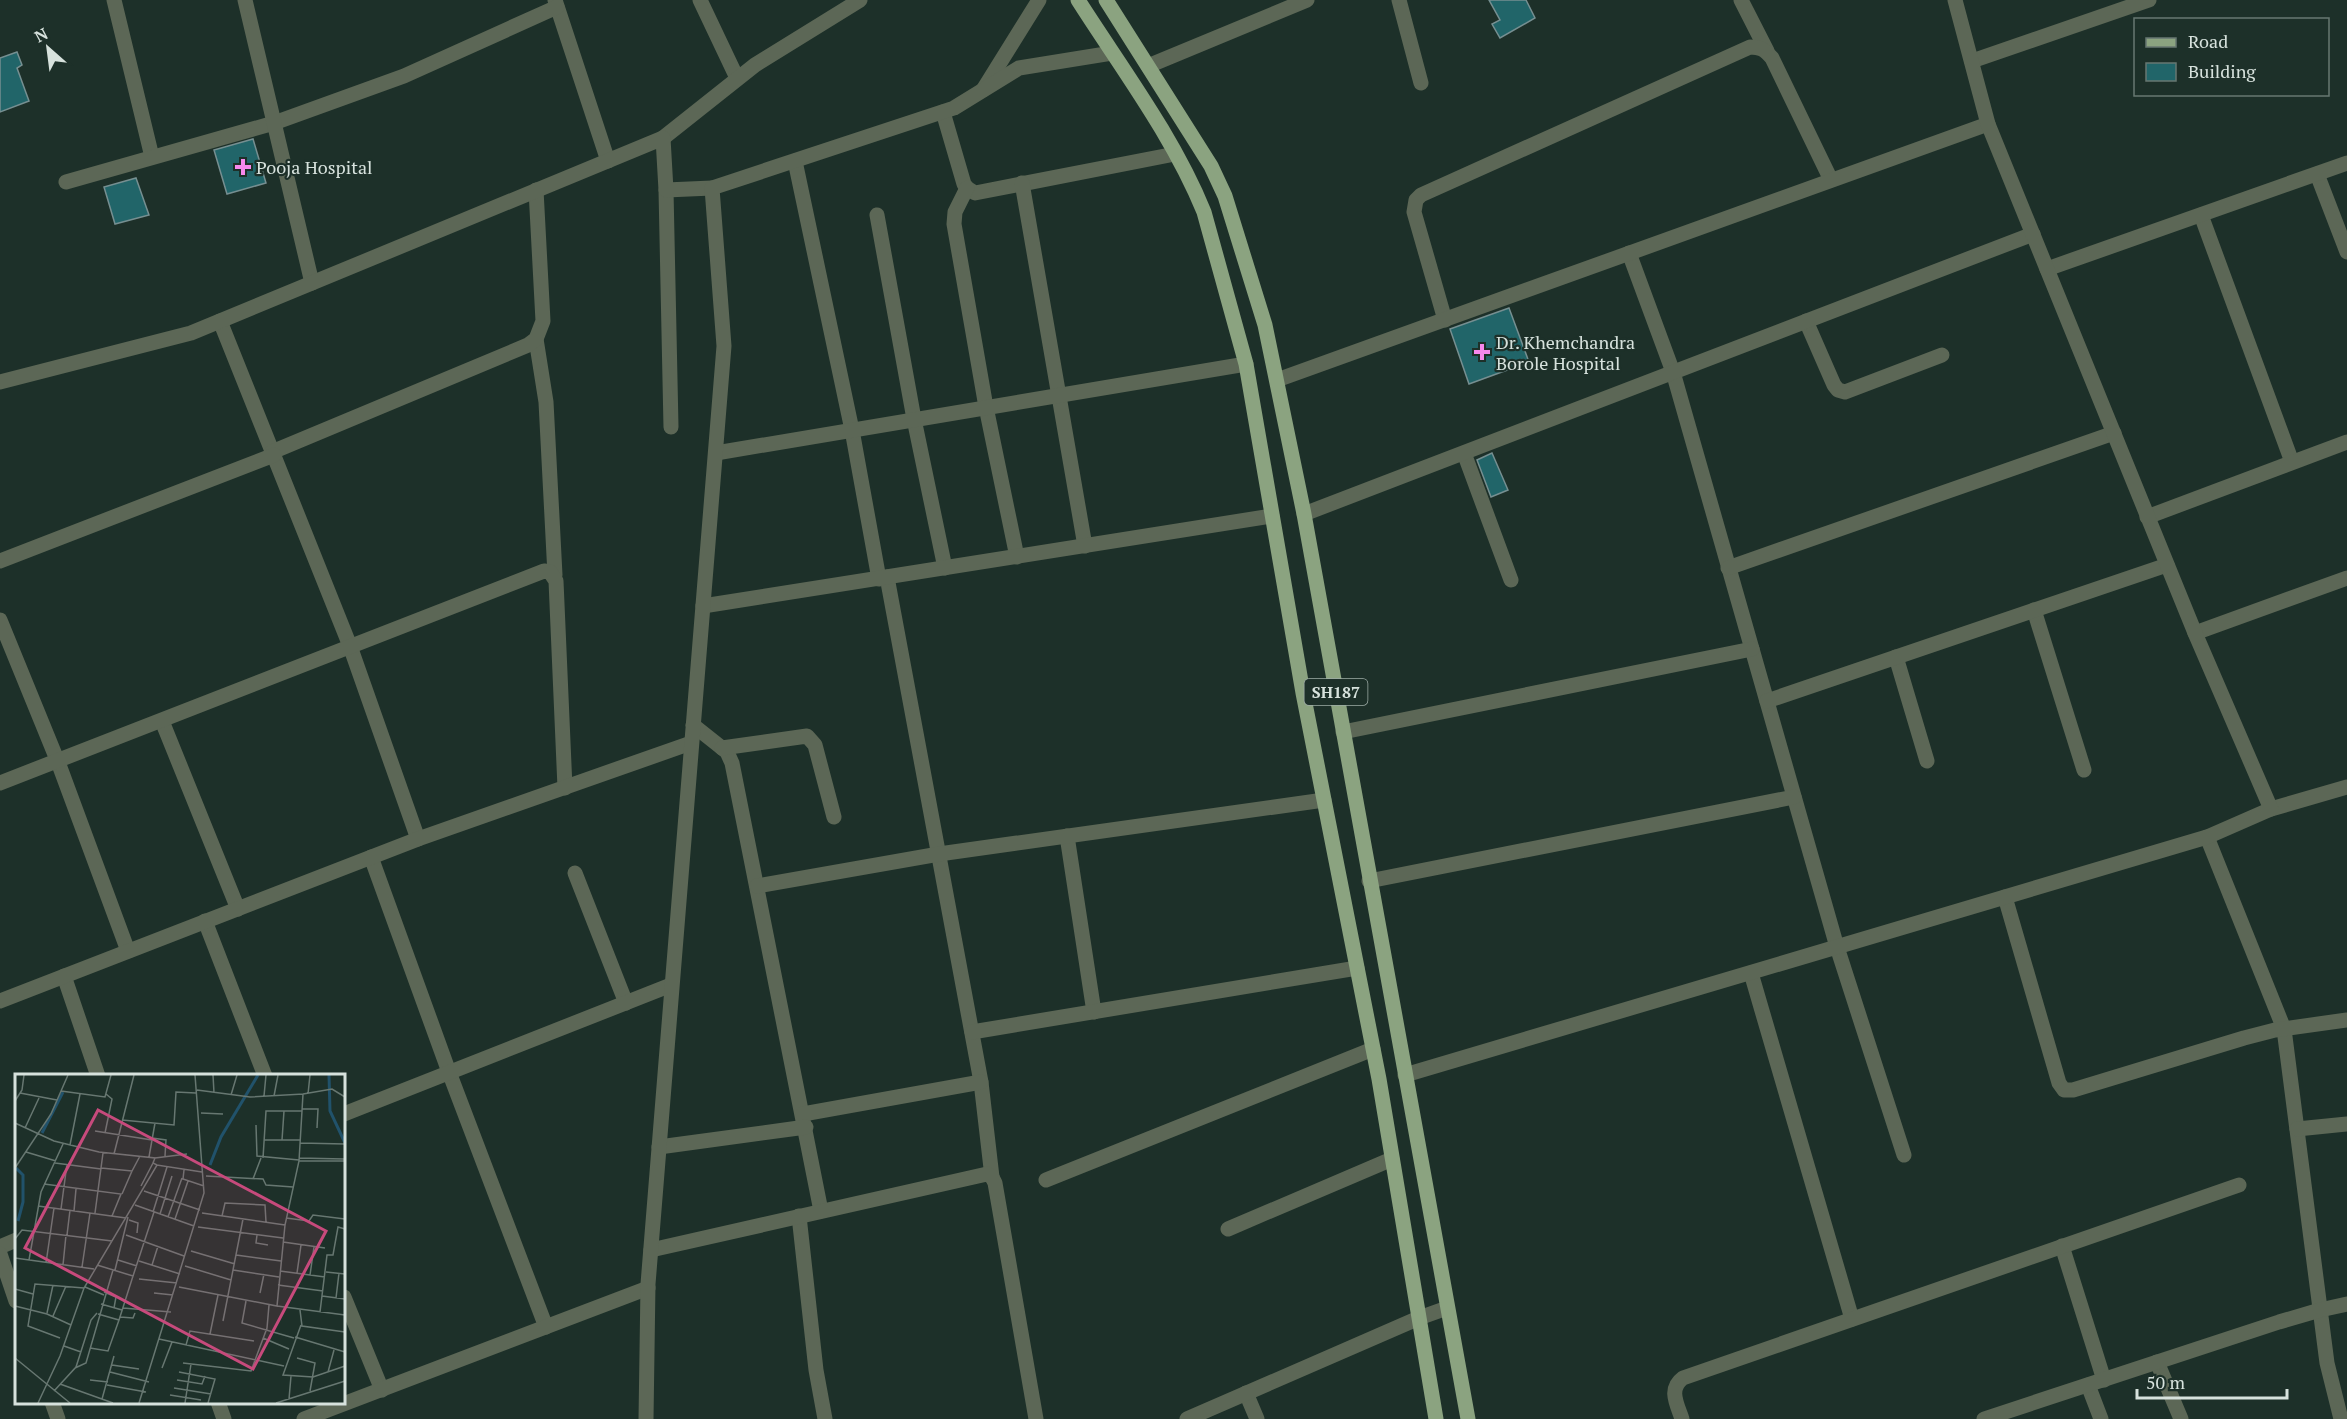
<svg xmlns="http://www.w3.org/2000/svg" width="2347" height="1419" font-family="'PT Serif',serif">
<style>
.building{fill:#216569;stroke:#768f91;stroke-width:1.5}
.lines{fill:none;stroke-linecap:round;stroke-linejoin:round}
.minor{stroke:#5c6756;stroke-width:15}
.tertiary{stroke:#5c6756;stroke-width:15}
.primary{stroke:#8ba380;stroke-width:15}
.poi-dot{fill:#f688ed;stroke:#1d3029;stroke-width:2}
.labels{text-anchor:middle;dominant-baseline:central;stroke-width:4.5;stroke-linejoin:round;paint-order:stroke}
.shield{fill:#1d3029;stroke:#9fada7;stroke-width:1.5}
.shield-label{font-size:16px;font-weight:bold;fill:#d7e2dd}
.poi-label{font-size:18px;fill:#d7e2dd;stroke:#1d3029;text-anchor:start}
.inset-river{fill:none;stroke:#21526b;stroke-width:3}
.inset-road{fill:none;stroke:#677771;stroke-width:1.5}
.view{fill:#c74a7c;fill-opacity:0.15;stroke:#c74a7c;stroke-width:3}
.inset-edge{fill:none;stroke:#d7e2dd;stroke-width:3}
</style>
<rect width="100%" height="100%" fill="#1d3029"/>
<g class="building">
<path d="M 1489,0 L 1526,0 L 1535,18 L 1500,38 L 1492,24 L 1500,20 Z"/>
<path d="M 17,52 L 22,65 L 17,68 L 29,101 L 0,112 L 0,58 Z"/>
<path d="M 253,139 L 266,183 L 227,194 L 214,150 Z"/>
<path d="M 136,178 L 149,215 L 115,224 L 104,187 Z"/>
<path d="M 1509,308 L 1529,362 L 1469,384 L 1450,329 Z"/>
<path d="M 1492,453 L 1508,490 L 1491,497 L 1477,460 Z"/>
</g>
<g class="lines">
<g class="minor">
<path d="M 114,0 L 152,157"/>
<path d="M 555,0 L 608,161"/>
<path d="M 700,0 L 737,78"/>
<path d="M 1399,0 L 1421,83"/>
<path d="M 1741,0 L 1767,51"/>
<path d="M 1972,61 L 2149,0"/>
<path d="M 1148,66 L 1307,0"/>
<path d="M 983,90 L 1039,0"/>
<path d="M 943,112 L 964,184 L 967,188 L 975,193 L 1175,154"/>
<path d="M 663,138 L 755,65 L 860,0"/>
<path d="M 795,161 L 852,430 L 879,579"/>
<path d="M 2317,174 L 2347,252"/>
<path d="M 66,182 L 274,123 L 404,76 L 557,7"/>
<path d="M 1022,183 L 1085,546"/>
<path d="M 967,188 L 955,212 L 954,224 L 986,407 L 1017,557"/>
<path d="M 666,190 L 671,427"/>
<path d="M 877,215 L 914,419 L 945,568"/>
<path d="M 2201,215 L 2292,462"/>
<path d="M 1629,253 L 1673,372 L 1837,947 L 1904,1155"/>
<path d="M 2047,269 L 2347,163"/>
<path d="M 1445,320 L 1414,212 L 1416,200 L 1421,195 L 1750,47 C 1761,47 1765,50 1772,58 L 1831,180"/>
<path d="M 220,321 L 350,646 L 418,839"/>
<path d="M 1806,321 L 1834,385 L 1838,390 L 1845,392 L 1942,355"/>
<path d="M 536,339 L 546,402 L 555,575"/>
<path d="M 1277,380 L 1988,124"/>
<path d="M 272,452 L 528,345 L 536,339 L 543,321 L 536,190"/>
<path d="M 716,453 L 1246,364"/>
<path d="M 1464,453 L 1511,580"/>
<path d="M 1304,514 L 2033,234"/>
<path d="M 2147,517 L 2347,442"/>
<path d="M 0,561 L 274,455"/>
<path d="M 1728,568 L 2114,433"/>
<path d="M 887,577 L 981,1082 L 992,1177"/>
<path d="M 703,606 L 1272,516"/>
<path d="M 2034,610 L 2084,770"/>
<path d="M 0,620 L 58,762 L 128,951"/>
<path d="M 2195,633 L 2347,578"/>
<path d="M 1896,657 L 1927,761"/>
<path d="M 1767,701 L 2167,565"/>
<path d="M 162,721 L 238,909"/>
<path d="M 693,725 L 727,752 L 732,763 L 821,1211"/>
<path d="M 1343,732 L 1752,649"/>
<path d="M 722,748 L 807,736 L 815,745 L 834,817"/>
<path d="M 0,783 L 544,571 L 550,572 L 556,581 L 565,788"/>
<path d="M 2271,809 L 2347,787"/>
<path d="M 1067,836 L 1094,1012"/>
<path d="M 2207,837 L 2284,1029 L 2327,1363 L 2341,1419"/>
<path d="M 371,857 L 449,1072 L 546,1327"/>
<path d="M 575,873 L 626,1003"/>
<path d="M 1369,881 L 1794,797"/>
<path d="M 757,886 L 939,854 L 1324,800"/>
<path d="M 2005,897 L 2059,1083 L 2064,1090 L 2073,1090 L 2244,1038 L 2275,1030 L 2347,1020"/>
<path d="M 205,921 L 265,1076"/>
<path d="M 1751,973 L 1852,1319"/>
<path d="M 64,976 L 98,1076"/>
<path d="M 0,1001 L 418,839 L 691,743"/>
<path d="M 972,1032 L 1357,968"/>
<path d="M 344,1114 L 671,985"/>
<path d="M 803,1114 L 981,1082"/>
<path d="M 2297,1129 L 2347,1124"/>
<path d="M 659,1147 L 806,1127"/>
<path d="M 1046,1180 L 1373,1049"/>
<path d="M 799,1216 L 816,1370 L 825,1419"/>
<path d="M 1228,1229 L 1392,1159"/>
<path d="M 2062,1246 L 2104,1380"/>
<path d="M 0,1247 L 16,1240"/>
<path d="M 651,1250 L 987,1174 L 992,1177 L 995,1183 L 1036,1419"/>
<path d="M 0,1254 L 16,1301"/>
<path d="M 344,1297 L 382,1390"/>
<path d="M 2157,1362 L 2181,1419"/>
<path d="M 2088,1385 L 2101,1419"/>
<path d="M 1246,1393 L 1257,1419"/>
<path d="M 52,1402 L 58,1419"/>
<path d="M 218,1402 L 224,1419"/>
<path d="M 304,1419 L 648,1288"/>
<path d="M 1187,1419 L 1419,1318 L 1447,1308"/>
<path d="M 1682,1419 C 1677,1404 1668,1389 1683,1378 L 2239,1185"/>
<path d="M 1984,1419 L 2279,1322 L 2320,1310 L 2347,1304"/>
</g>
<g class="tertiary">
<path d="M 245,0 L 312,283"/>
<path d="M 0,382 L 191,333 L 663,138 L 666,190 L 712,188"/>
<path d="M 1405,1075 L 2207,837 L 2271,809 L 2195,633 L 1988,124 L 1955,0"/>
<path d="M 646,1419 L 648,1284 L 724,346 L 712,188 L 954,108 L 1019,68 L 1112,53"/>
</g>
<g class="primary">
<path d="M 1078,0 C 1122,69 1173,136 1204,212 L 1246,364 L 1303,693 L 1379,1079 L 1436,1419"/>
<path d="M 1106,0 L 1211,166 L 1225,196 L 1265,325 L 1304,514 L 1468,1419"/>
</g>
</g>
<g class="poi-dot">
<path d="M240 158h6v6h6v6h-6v6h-6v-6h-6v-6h6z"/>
<path d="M1479 343h6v6h6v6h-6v6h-6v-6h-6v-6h6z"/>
</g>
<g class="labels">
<rect class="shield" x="1304.5" y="679" width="63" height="26" rx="4.5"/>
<g class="shield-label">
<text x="1336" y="692">SH187</text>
</g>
<g class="poi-label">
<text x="256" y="167">Pooja Hospital</text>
<text x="1496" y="342">Dr. Khemchandra<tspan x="1496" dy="21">Borole Hospital</tspan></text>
</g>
</g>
<g transform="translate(15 1074)">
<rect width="330" height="330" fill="#1d3029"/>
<path class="inset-river" d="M 314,1 L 315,37 L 330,69M 27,59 L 48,18M 195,91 L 206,63 L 243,1M 1,94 L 8,101 L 8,128 L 3,147"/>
<path class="inset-road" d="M 198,1 L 199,19M 46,17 L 90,23 L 96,1M 5,19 L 42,26M 288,20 L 317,15 L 330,23M 293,20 L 295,1M 216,21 L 222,1M 249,22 L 251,1M 259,22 L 263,1M 0,27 L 7,16 L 9,1M 287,35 L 303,35 L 302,54M 186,39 L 208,40M 107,46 L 159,51 L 161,18 L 181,19M 0,49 L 39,67 L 84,78 L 140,84 L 138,89 L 142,91M 241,51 L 242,82 L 284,86M 10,54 L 24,24M 80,57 L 137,66M 90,59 L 97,25 L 91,20M 137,64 L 151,66 L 150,82M 249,66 L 285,66M 267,66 L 269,37M 285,69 L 330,70M 55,71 L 65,20M 11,78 L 41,87M 99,80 L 119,1M 134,83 L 140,49M 140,84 L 172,80M 248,84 L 251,37 L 287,37M 284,84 L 329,85M 284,87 L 330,87M 40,89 L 86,95M 0,94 L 36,40 L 53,1M 86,94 L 117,97 L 125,82M 169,96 L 168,105 L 189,112M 191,102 L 248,105 L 251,111 L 278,113M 238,105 L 246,84M 29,110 L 106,120 L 97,142M 126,112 L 138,89M 129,117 L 185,136M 107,120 L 117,97M 120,131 L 179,152M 23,132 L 111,144M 46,135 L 52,90M 59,137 L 61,115M 138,138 L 152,93M 80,139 L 88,79M 187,139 L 270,151M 145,140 L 157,102M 207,142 L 210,129 L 250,131 L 251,148M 153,143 L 167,104M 271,144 L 294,147 L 298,141 L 330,145M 160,145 L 173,107M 114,146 L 123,149 L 122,159M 183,153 L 268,164M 52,161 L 55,136M 111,161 L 169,182M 242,161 L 241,169 L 253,171M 0,165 L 7,156 L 97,167M 268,168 L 310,174M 176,177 L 220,190M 221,181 L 266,187M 0,184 L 79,195M 14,186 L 26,118 L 48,70M 103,186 L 122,192M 124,187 L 165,200M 31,189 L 39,134M 48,191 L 51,161M 82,191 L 118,202 L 104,246 L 83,240M 137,191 L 143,172M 170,192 L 216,206M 67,193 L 75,139M 100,196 L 113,143M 218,196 L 264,203M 265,197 L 310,203M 311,198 L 330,200M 282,199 L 286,171M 295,201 L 299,173M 118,202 L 139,138M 124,205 L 162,209M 263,211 L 308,217M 70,213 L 89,221M 164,213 L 262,232 L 270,151 L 284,87 L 288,20 L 235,23 L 182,16M 0,215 L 18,220M 89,218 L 101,223 L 99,234M 139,219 L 158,221M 245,219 L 249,200M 307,222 L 330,225M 321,224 L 324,199M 231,227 L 227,249 L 279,264M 86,230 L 107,236M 0,232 L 32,240 L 56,251M 262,232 L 330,241M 108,234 L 156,238M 285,236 L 287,252 L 330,258M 305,238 L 312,181 L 318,181 L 323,153 L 330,155M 32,239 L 38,211M 38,242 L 51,212M 105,243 L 118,244 L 120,239M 208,247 L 228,145M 286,251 L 268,301 L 298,303 L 330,292M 195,260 L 203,221M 280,263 L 330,278M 45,264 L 13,252 L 20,210 L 69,214M 248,264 L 274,275M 144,265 L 269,292M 171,271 L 175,257 L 239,267M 49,272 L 66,278M 75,274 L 93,277 L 104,246M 0,284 L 55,329M 282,284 L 300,289 L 295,317M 168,289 L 236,297 L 252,254 L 254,231M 97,291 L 124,295M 60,294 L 71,289 L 98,196M 147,294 L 157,268M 95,298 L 134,308M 164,298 L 200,305 L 193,329M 313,298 L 319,276M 75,306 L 93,308M 162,306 L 187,310 L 190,302M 45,310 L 98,329M 92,311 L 131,318M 159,314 L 196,320M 39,317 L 61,293 L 76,246 L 82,239M 155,321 L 186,326M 87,325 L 99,282M 274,325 L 276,302M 23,329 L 45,282 L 69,214 L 142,91 L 187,98M 124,329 L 189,119 L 180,1M 170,329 L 176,290M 261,329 L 330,307"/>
<path class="view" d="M 83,36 L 311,157 L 238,295 L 10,174 Z"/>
<rect width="330" height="330" class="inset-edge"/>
</g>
<rect x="2134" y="18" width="195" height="78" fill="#1d3029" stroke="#677771" stroke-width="1.5"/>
<rect x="2146" y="38" width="30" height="9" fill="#8ba380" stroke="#677771" stroke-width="1.5"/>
<text x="2188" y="48" font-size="18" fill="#d7e2dd">Road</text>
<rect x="2146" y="63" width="30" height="18" fill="#216569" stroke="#677771" stroke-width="1.5"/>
<text x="2188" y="78" font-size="18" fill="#d7e2dd">Building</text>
<g transform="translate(48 48) rotate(332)" stroke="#1d3029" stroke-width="4.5" paint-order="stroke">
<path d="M0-4.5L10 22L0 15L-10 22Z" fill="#d7e2dd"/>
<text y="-9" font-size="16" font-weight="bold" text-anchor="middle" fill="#d7e2dd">N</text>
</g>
<path d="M2137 1389v9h150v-9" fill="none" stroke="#d7e2dd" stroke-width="3"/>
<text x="2146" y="1389" font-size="18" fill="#d7e2dd" stroke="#1d3029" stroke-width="4.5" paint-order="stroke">50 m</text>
</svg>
